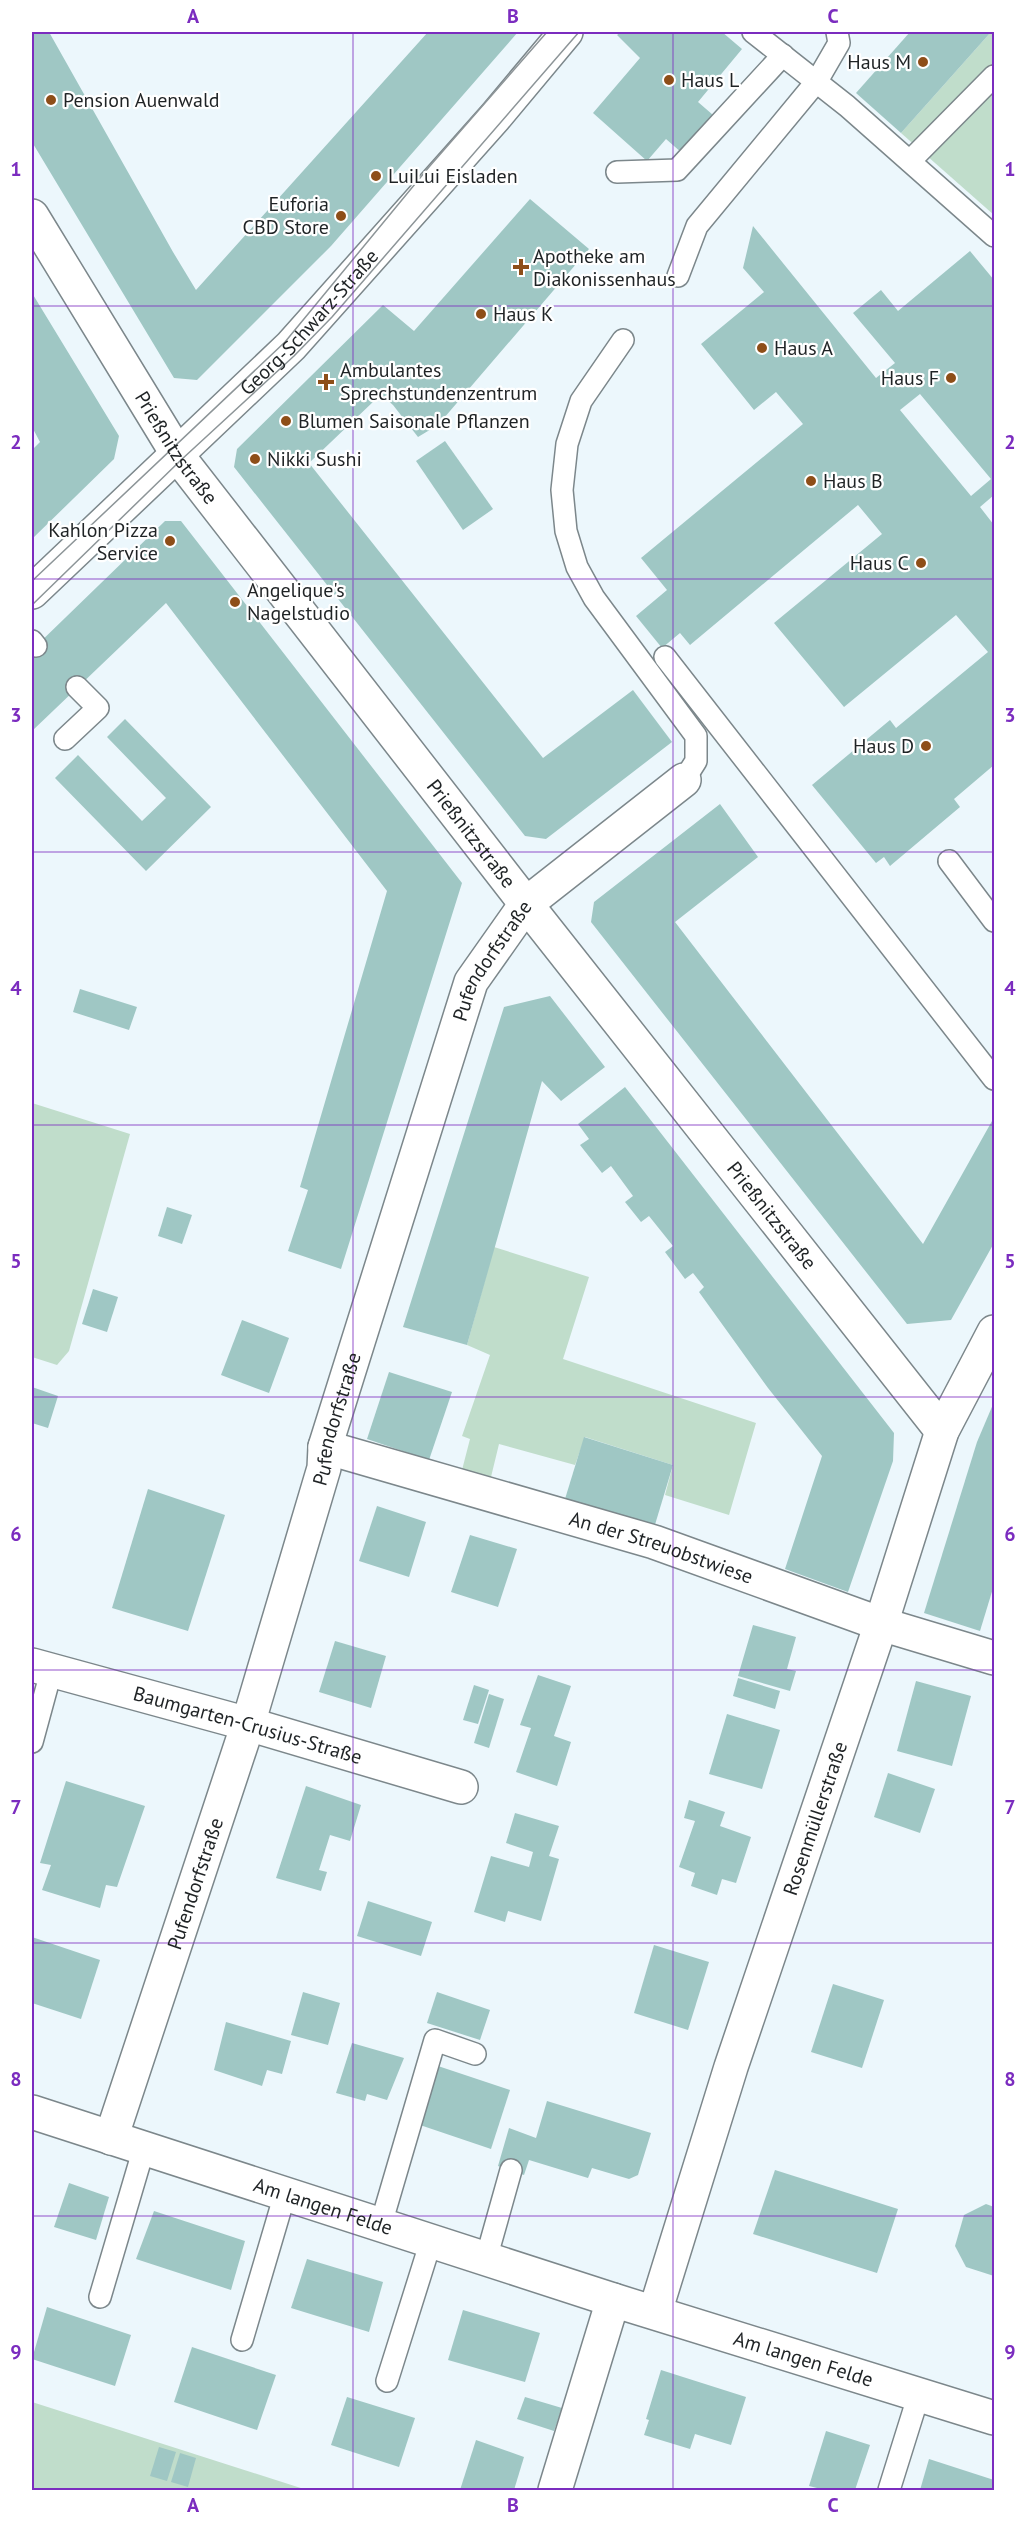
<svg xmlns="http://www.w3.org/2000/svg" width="1026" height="2522" font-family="'PT Sans',sans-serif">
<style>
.green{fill:#c0ddcb}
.building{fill:#9fc7c4;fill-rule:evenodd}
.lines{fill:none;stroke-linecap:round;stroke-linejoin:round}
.lane-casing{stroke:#7c878b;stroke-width:24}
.street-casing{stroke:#7c878b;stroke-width:36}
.secondary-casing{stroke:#7c878b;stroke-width:36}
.lane{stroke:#fff;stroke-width:21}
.street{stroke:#fff;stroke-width:33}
.secondary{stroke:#fff;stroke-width:33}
.tram{stroke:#8d9598;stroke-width:1.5}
.grid{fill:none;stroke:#7b2cbf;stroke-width:1.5;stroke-opacity:0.55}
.poi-dot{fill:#8e4e18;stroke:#fff;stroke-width:2}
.labels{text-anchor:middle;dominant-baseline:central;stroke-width:4.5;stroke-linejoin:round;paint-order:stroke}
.poi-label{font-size:20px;fill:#1f2325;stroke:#fff;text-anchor:start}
.street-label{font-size:20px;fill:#1f2325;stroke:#fff}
.neatline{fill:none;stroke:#7b2cbf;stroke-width:2}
.grid-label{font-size:20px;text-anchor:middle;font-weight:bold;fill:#7b2cbf}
</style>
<rect width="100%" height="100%" fill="#ecf7fc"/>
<g class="green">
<path d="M 991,32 L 994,32 L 994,215 L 901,133 Z"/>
<path d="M 32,1103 L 130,1134 L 69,1351 L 57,1365 L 32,1357 Z"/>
<path d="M 494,1247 L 589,1277 L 563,1359 L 756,1423 L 729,1515 L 665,1495 L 673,1465 L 585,1437 L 575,1465 L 499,1444 L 491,1477 L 462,1470 L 470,1439 L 462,1436 L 490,1355 L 467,1345 Z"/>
<path d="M 32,2402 L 307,2490 L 32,2490 Z"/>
</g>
<g class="building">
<path d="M 32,32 L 49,32 L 173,252 L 196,290 L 428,32 L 518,32 L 331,246 L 197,380 L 174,378 L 32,142 Z"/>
<path d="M 621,32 L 722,32 L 742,49 L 698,102 L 713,115 L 682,153 L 666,139 L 647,161 L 593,113 L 640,58 L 617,35 Z"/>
<path d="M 910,32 L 991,32 L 901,133 L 856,93 Z"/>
<path d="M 530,199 L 589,249 L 438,425 L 418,437 L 393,405 L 385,398 L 374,401 L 309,463 L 543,758 L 633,690 L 672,742 L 546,839 L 525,836 L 234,467 L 237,449 L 383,305 L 414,331 Z"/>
<path d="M 753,226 L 876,378 L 895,363 L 853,313 L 881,290 L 898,311 L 970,251 L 994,280 L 994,495 L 980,507 L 994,525 L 994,765 L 954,799 L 960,807 L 890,866 L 884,857 L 876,863 L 812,785 L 890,720 L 896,728 L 988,652 L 956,615 L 844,707 L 774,623 L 882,534 L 858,505 L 690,645 L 680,633 L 662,648 L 636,616 L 667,590 L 641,558 L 803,424 L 776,392 L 754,410 L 701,344 L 764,292 L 743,268 ZM 920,394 L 991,479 L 971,496 L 900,410 Z"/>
<path d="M 32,293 L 119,436 L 114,459 L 32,539 L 32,450 L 40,442 L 32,427 Z"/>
<path d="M 445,441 L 493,509 L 463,530 L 416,461 Z"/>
<path d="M 165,521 L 181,521 L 462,883 L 341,1269 L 288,1251 L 308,1190 L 300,1187 L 387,891 L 166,603 L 32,731 L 32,650 Z"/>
<path d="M 125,719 L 211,807 L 146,871 L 55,778 L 78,755 L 142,821 L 166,798 L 107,737 Z"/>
<path d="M 720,804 L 758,857 L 675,922 L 923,1244 L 992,1121 L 994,1123 L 994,1243 L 951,1320 L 907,1324 L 591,922 L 594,902 Z"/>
<path d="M 80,989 L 137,1007 L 129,1030 L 73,1012 Z"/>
<path d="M 550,996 L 605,1067 L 561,1101 L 542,1081 L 467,1345 L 403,1327 L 504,1007 Z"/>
<path d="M 625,1087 L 894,1433 L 893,1461 L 848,1592 L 785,1569 L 822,1456 L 768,1388 L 699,1292 L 704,1287 L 693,1273 L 685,1279 L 665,1252 L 673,1246 L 649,1216 L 641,1222 L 625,1202 L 633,1196 L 611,1166 L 602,1173 L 580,1145 L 589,1139 L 578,1124 Z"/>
<path d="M 167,1207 L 192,1215 L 182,1244 L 158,1236 Z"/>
<path d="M 93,1289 L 118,1297 L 107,1332 L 82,1324 Z"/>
<path d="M 242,1320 L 289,1338 L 269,1393 L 221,1375 Z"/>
<path d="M 389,1372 L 452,1392 L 429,1460 L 367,1439 Z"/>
<path d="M 32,1387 L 58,1396 L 48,1428 L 32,1423 Z"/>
<path d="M 994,1402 L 994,1585 L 980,1631 L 924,1613 L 977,1442 Z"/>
<path d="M 584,1437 L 673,1465 L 654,1528 L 565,1499 Z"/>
<path d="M 148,1489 L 225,1515 L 188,1631 L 112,1608 Z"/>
<path d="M 377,1506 L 426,1522 L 409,1577 L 359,1561 Z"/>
<path d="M 470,1535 L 517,1549 L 498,1607 L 451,1592 Z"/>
<path d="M 753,1625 L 796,1637 L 787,1669 L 796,1671 L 790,1691 L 738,1676 Z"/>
<path d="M 335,1641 L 386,1656 L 371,1708 L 319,1692 Z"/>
<path d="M 538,1675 L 571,1686 L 554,1736 L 571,1742 L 557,1786 L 516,1772 L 531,1728 L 520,1725 Z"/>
<path d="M 738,1678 L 780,1691 L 775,1709 L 733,1696 Z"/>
<path d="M 916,1681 L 971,1696 L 952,1766 L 897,1751 Z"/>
<path d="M 474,1685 L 489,1690 L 478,1724 L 463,1720 Z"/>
<path d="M 489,1694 L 504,1699 L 489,1748 L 474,1743 Z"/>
<path d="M 727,1714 L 780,1730 L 762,1789 L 709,1774 Z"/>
<path d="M 888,1773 L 935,1789 L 920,1833 L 874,1817 Z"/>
<path d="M 66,1781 L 145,1806 L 117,1887 L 106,1885 L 100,1908 L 42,1890 L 51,1865 L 40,1863 Z"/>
<path d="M 306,1786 L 361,1805 L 350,1841 L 330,1835 L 319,1870 L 327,1872 L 321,1891 L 276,1878 Z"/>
<path d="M 689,1800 L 725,1812 L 720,1826 L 751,1837 L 736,1883 L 722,1879 L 717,1895 L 691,1886 L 695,1873 L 679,1867 L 695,1821 L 684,1818 Z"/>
<path d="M 515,1813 L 559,1826 L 549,1856 L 559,1859 L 541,1921 L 508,1911 L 505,1922 L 474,1912 L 491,1856 L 529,1867 L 533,1852 L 506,1843 Z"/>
<path d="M 368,1901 L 432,1922 L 421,1956 L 357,1936 Z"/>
<path d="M 32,1937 L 100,1960 L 81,2019 L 32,2003 Z"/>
<path d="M 654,1945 L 709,1962 L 688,2030 L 634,2013 Z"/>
<path d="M 833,1984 L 884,2000 L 862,2068 L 811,2052 Z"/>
<path d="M 303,1992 L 340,2003 L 328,2045 L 291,2035 Z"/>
<path d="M 437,1992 L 490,2010 L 480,2040 L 427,2023 Z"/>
<path d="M 226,2022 L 291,2041 L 282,2074 L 267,2070 L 262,2086 L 214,2070 Z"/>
<path d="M 352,2043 L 404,2058 L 387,2100 L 367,2094 L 365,2101 L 336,2093 Z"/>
<path d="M 438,2066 L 510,2090 L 491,2149 L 420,2125 Z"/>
<path d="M 547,2101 L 651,2133 L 638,2175 L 629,2179 L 592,2168 L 588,2178 L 529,2160 L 524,2175 L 498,2166 L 509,2128 L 536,2138 Z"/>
<path d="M 775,2170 L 898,2209 L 877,2273 L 753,2234 Z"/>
<path d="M 69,2183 L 109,2197 L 96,2240 L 54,2227 Z"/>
<path d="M 986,2204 L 994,2207 L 994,2276 L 966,2267 L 955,2246 L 964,2215 Z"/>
<path d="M 154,2211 L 245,2241 L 231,2290 L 136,2259 Z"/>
<path d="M 307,2259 L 383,2282 L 369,2332 L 291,2308 Z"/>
<path d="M 47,2307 L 131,2335 L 115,2386 L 32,2359 Z"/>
<path d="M 463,2310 L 540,2333 L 525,2382 L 448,2360 Z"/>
<path d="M 192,2347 L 276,2375 L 257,2430 L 174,2402 Z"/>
<path d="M 661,2370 L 746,2397 L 731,2445 L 695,2434 L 690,2449 L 644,2435 L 649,2420 L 646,2419 Z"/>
<path d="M 347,2397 L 415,2418 L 399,2467 L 331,2445 Z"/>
<path d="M 525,2397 L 562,2408 L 554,2431 L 517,2419 Z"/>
<path d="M 826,2431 L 870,2445 L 855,2490 L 825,2490 L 809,2486 Z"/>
<path d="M 476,2440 L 524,2457 L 514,2490 L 460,2490 Z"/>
<path d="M 159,2447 L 176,2452 L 167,2481 L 150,2476 Z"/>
<path d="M 180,2453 L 196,2458 L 188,2487 L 171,2482 Z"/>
<path d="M 929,2459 L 994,2480 L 994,2490 L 920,2490 Z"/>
</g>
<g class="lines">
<defs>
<g id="lane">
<path d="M 753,32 L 847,106 L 994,236"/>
<path d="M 910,161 L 994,76"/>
<path d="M 617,172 L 677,170 L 783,55"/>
<path d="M 678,276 L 697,226 L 817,81 L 839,43 L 837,32"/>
<path d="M 623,340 L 581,401 L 567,444 L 562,490 L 566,531 L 577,567 L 594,598 L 696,736 L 696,761 L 684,780"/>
<path d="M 32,641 L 36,646"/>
<path d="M 665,657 L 994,1079"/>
<path d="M 65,739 L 98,708 L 77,687"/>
<path d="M 949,861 L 994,921"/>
<path d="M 32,1742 L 51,1672"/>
<path d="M 381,2224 L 435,2040 L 475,2054"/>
<path d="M 486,2259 L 511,2170"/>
<path d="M 100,2297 L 144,2148"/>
<path d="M 242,2340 L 285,2194"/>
<path d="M 387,2381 L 431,2241"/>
<path d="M 889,2490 L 919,2394"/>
</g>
<g id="street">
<path id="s1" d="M 32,216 L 181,460 L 526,904 L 942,1431"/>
<path id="s2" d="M 325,1447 L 654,1542 L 881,1624 L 994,1658"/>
<path id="s3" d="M 32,1665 L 248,1724 L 461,1787"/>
<path id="s4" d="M 32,2112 L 613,2300 L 994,2418"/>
<path id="s5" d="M 111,2138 L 248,1724 L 324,1468 L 325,1447 L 471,982 L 526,904 L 684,780"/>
<path id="s6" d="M 655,2312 L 731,2067 L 881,1624 L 942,1431 L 994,1332"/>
<path d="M 555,2490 L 613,2300"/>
</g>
<g id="secondary">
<path id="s7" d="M 32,592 L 291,346 L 495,117 L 566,32"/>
</g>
</defs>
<use href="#lane" class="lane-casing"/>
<use href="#street" class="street-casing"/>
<use href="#secondary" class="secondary-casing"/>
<use href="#lane" class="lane"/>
<use href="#street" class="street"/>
<use href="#secondary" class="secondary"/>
<g class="tram">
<path d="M 32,581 L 285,342 L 429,167 L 547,32"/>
<path d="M 32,605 L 181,460 L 294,356 L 332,317 L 579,32"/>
</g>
</g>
<path class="grid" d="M 353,32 L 353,2490M 673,32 L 673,2490M 32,306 L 994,306M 32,579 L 994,579M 32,852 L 994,852M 32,1125 L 994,1125M 32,1397 L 994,1397M 32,1670 L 994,1670M 32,1943 L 994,1943M 32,2216 L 994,2216"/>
<g class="poi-dot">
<circle cx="923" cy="62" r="6"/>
<circle cx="669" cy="80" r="6"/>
<circle cx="51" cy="100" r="6"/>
<circle cx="376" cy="176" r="6"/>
<circle cx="341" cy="216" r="6"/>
<path d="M518 258h6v6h6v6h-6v6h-6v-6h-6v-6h6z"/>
<circle cx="481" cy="314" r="6"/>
<circle cx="762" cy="348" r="6"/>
<circle cx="951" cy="378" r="6"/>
<path d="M323 373h6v6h6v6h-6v6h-6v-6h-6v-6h6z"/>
<circle cx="286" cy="421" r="6"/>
<circle cx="255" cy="459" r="6"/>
<circle cx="811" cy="481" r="6"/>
<circle cx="170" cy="541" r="6"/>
<circle cx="921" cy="563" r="6"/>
<circle cx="235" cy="602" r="6"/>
<circle cx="926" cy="746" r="6"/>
</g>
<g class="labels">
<g class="poi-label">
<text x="911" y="62" text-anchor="end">Haus M</text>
<text x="681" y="80">Haus L</text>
<text x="63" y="100">Pension Auenwald</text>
<text x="388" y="176">LuiLui Eisladen</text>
<text x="329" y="204" text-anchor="end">Euforia<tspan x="329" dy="23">CBD Store</tspan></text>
<text x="533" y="256">Apotheke am<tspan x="533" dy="23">Diakonissenhaus</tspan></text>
<text x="493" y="314">Haus K</text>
<text x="774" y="348">Haus A</text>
<text x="340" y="370">Ambulantes<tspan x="340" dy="23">Sprechstundenzentrum</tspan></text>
<text x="939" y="378" text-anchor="end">Haus F</text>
<text x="298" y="421">Blumen Saisonale Pflanzen</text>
<text x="267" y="459">Nikki Sushi</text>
<text x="823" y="481">Haus B</text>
<text x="158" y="530" text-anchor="end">Kahlon Pizza<tspan x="158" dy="23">Service</tspan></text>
<text x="909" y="563" text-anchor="end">Haus C</text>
<text x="247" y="590">Angelique's<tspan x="247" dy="23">Nagelstudio</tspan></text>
<text x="914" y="746" text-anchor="end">Haus D</text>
</g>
<g class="street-label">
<text stroke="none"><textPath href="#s7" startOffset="387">Georg-Schwarz-Straße</textPath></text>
<text stroke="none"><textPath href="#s1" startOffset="273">Prießnitzstraße</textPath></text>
<text stroke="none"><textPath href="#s1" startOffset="759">Prießnitzstraße</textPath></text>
<text stroke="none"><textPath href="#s5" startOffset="1240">Pufendorfstraße</textPath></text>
<text stroke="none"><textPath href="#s1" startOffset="1245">Prießnitzstraße</textPath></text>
<text stroke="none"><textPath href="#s5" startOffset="754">Pufendorfstraße</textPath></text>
<text stroke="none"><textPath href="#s2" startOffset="351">An der Streuobstwiese</textPath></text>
<text stroke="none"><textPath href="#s3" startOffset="224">Baumgarten-Crusius-Straße</textPath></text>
<text stroke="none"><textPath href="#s6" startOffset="519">Rosenmüllerstraße</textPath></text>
<text stroke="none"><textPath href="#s5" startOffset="268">Pufendorfstraße</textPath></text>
<text stroke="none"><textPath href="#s4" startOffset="306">Am langen Felde</textPath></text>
<text stroke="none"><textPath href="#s4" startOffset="810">Am langen Felde</textPath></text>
</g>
</g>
<rect width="1026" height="2522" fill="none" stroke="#ffffff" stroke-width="66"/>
<rect x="33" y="33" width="960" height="2456" class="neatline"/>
<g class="grid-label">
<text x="193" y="23">A</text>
<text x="513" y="23">B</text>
<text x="833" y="23">C</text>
<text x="16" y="176">1</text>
<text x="1010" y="176">1</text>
<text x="16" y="449">2</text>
<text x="1010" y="449">2</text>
<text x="16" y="722">3</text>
<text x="1010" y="722">3</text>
<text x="16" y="995">4</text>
<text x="1010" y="995">4</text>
<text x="16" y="1268">5</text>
<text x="1010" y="1268">5</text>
<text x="16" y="1541">6</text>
<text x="1010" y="1541">6</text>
<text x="16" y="1814">7</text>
<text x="1010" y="1814">7</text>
<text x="16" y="2086">8</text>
<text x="1010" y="2086">8</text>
<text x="16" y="2359">9</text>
<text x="1010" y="2359">9</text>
<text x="193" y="2512">A</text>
<text x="513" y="2512">B</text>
<text x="833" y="2512">C</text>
</g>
</svg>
